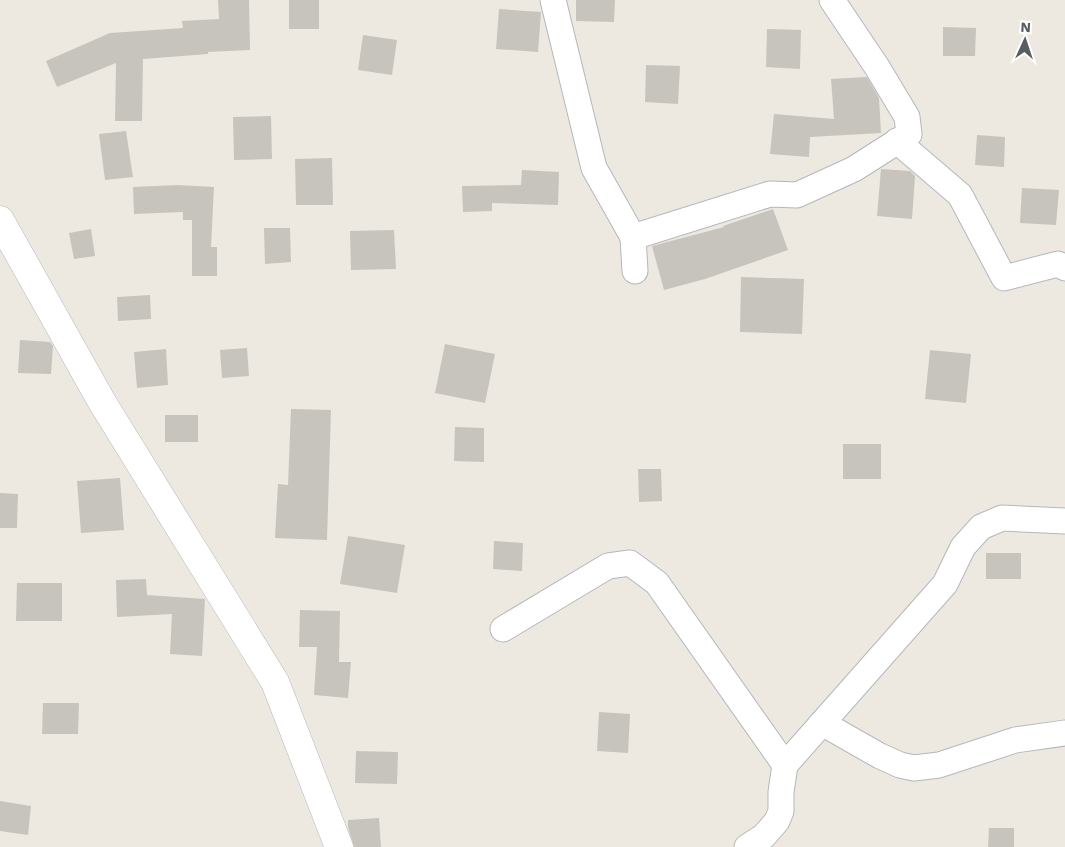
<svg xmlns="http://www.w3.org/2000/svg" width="1065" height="847" font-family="'Work Sans',sans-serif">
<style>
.building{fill:#c7c4be}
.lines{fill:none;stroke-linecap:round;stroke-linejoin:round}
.street-casing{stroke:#b3b7bc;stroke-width:27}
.secondary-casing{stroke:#b4b8be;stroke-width:29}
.street{stroke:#fff;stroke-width:25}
.secondary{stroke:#fff;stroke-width:28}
</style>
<rect width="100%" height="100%" fill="#ede9e0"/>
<g class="building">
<path d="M 218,0 L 249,0 L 250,50 L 208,52 L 208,54 L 143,59 L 142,121 L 115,121 L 116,63 L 57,87 L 46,61 L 110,33 L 183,28 L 182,21 L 219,19 Z"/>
<rect x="289" y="0" width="30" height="29"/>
<path d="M 576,0 L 615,0 L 614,22 L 576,21 Z"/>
<path d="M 499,9 L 541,12 L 538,52 L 496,49 Z"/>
<path d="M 943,27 L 976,28 L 975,56 L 943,56 Z"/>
<path d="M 767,29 L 801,30 L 800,69 L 766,67 Z"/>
<path d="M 363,35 L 397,40 L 392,75 L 358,70 Z"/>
<path d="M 646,65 L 680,66 L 678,104 L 645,102 Z"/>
<path d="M 867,77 L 879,98 L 881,133 L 810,137 L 809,157 L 770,154 L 774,114 L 834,119 L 831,79 Z"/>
<path d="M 271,116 L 272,159 L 234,160 L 233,117 Z"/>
<path d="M 126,131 L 133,177 L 105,180 L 99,134 Z"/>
<path d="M 977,135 L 1005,137 L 1004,167 L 975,165 Z"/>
<path d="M 332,158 L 333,205 L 296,205 L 295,159 Z"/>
<path d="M 881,169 L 910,171 L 915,176 L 912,219 L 877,216 Z"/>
<path d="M 522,170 L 559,172 L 558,205 L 492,203 L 492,211 L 463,212 L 462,186 L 521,185 Z"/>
<path d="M 178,185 L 214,187 L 211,247 L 217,247 L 217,276 L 192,276 L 192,220 L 183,220 L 183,212 L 134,214 L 133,187 Z"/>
<path d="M 1022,188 L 1059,190 L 1056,225 L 1020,223 Z"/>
<path d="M 773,209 L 788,250 L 705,279 L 664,290 L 652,246 L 724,227 L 723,226 Z"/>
<path d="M 264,228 L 290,228 L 291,262 L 265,264 Z"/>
<path d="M 91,229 L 95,256 L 74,259 L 69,233 Z"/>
<path d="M 394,230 L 396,269 L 351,270 L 350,231 Z"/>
<path d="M 741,277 L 804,279 L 802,334 L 740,332 Z"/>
<path d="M 150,295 L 151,319 L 118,321 L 117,297 Z"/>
<path d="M 20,340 L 50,342 L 53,346 L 51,374 L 18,373 Z"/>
<path d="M 445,344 L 495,354 L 485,403 L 435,393 Z"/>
<path d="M 247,348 L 249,376 L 222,378 L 220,350 Z"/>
<path d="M 166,349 L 168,385 L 137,388 L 134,352 Z"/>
<path d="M 930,350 L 971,354 L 966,403 L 925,399 Z"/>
<path d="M 291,409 L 331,410 L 327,540 L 275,538 L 278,484 L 288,485 Z"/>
<rect x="165" y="415" width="33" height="27"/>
<path d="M 455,427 L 484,428 L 484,462 L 454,461 Z"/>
<rect x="843" y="444" width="38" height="35"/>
<path d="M 638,469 L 661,469 L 662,501 L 639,502 Z"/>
<path d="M 120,478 L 124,530 L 81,533 L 77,481 Z"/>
<path d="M 0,493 L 18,494 L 17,528 L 0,528 Z"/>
<path d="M 348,536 L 405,545 L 397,593 L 340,584 Z"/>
<path d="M 494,541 L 523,543 L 522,571 L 493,569 Z"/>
<rect x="986" y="553" width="35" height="26"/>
<path d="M 146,579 L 147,595 L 205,599 L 202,656 L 170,654 L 172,614 L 117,617 L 116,580 Z"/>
<path d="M 17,583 L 62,583 L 62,621 L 16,621 Z"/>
<path d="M 300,610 L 340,611 L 339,662 L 351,662 L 348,698 L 314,695 L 317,647 L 299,647 Z"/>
<path d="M 43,703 L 79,703 L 78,734 L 42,734 Z"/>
<path d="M 599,712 L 630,714 L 628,753 L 597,751 Z"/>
<path d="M 356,751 L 398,752 L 397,784 L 355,783 Z"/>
<path d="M 0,801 L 31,806 L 28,835 L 0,831 Z"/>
<path d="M 379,818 L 381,847 L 354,847 L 348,827 L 348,820 Z"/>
<path d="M 989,828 L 1014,828 L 1014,847 L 988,847 Z"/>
</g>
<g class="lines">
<defs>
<g id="street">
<path d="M 553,0 L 594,168 L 633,237 L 770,194 L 797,195 L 854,169 L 909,134 L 907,117 L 877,67 L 832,0"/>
<path d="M 897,141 L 960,195 L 1004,278 L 1058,264 L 1065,268"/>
<path d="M 633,237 L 635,271"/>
<path d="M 503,629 L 608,566 L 630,563 L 657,583 L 785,765"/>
<path d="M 822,723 L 880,756 L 900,765 L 914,768 L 939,765 L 1015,740 L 1065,733"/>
<path d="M 747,847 L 764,836 L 777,821 L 781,811 L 781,792 L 785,765 L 945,584 L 963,547 L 981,527 L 1002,518 L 1065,521"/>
</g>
<path id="secondary" d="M 0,220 L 102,402 L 275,682 L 339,847"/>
</defs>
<use href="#street" class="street-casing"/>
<use href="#secondary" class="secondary-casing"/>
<use href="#street" class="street"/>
<use href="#secondary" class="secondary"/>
</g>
<g transform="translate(1025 40) rotate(3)" stroke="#ffffff" stroke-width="4" paint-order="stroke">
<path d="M0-4L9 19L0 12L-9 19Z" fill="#595d62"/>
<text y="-8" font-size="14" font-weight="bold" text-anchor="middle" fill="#595d62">N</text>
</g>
</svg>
